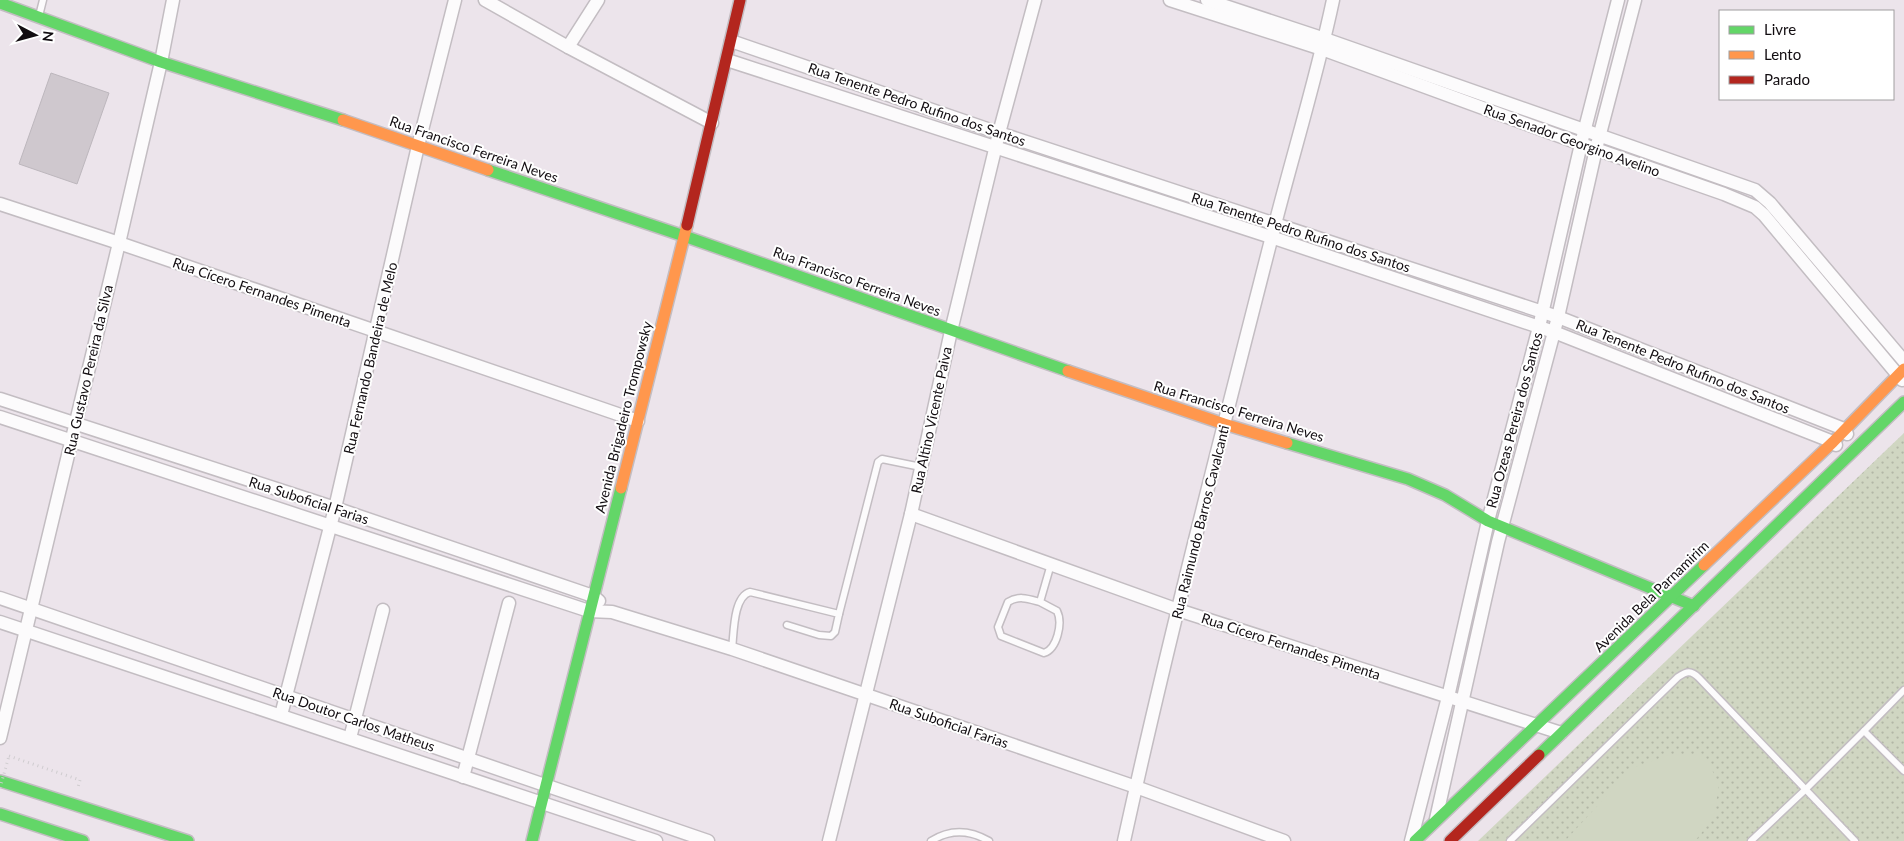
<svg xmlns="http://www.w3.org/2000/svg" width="1904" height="841" font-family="Lato,sans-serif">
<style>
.park{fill:url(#park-dots)}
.garden{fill:#d0d6c2}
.building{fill:#cfc8ce;stroke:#bdb7bd}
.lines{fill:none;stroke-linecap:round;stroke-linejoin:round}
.lane-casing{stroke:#c3bdc2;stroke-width:9}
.street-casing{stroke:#c3bdc2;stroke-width:15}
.fast-casing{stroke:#c3bdc2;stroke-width:14}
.slow-casing{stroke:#c3bdc2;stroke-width:14}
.jam-casing{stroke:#c3bdc2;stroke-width:14}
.path{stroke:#cfcccf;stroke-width:3;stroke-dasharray:1 4;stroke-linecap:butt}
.lane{stroke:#fcfbfc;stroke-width:6}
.street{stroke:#fcfbfc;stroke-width:12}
.fast{stroke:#63d668;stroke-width:11}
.slow{stroke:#ff974d;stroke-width:11}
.jam{stroke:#b3261e;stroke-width:11}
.path-bridge{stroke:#cfcccf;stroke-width:3;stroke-dasharray:1 4;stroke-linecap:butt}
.labels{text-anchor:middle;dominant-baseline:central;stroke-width:4;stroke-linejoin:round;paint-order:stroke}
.street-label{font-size:14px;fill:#120d11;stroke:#fff}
</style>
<defs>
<pattern id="park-dots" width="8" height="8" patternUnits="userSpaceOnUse" patternTransform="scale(1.25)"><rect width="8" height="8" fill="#d0d6c2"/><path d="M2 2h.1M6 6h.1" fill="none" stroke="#b2b6a6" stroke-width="1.8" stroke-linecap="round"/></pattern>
</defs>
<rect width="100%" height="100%" fill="#ece4eb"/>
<path class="park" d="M 1904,433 L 1904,841 L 1478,841 Z"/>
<path class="garden" d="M 1704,754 L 1719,784 L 1714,817 L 1695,841 L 1565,841 L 1632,768 L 1669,755 Z"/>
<path class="building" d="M 51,73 L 109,93 L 77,184 L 19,164 Z"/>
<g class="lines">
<defs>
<g id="lane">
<path d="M 39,16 L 43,0"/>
<path d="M 1040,602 L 1057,611 C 1063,623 1057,649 1044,653 L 1001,636 L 998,627 L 1008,602 C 1019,595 1029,599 1040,602 L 1051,564"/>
<path d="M 839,614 L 878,462 L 882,459 L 921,467"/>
<path d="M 732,649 C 734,633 733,597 750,592 L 839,614 L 835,632 L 831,636 L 819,635 L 787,625"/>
<path d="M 1864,731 L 1904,690"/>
<path d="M 931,841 C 950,829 970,830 989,841"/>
<path d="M 1510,841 L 1678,677 C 1687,671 1691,670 1699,678 L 1855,841"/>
<path d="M 1751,841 L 1806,789 L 1864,731 L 1904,771"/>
</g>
<g id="street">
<path d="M 485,0 L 568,47 L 712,123"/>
<path d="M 1170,0 L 1322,49 L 1581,144 L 1724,194 L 1755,207 L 1764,215 L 1902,380"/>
<path d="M 1207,0 L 1325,39 L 1755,190 L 1770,203 L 1904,361"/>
<path d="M 731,41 L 999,133 L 1558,317 L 1844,429 L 1847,434"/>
<path d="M 568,47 L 598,0"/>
<path d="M 727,60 L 1271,237 L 1554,332 L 1833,442 L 1836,445"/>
<path d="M 0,204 L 119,243 L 638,421"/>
<path d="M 0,399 L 335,508 L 593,596 L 599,601"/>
<path d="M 0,417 L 589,611 L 612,612 L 732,649 L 1136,787 L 1284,841"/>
<path d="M 911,514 L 1178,610 L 1561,733"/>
<path d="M 0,598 L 708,841"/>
<path d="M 0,622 L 656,841"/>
<path d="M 281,715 L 335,508 L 418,146 L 455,0"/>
<path d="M 0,738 L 119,243 L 161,62 L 173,0"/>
<path d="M 350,738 L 383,610"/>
<path d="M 463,777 L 509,603"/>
<path d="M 1436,819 L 1498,542 L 1558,317 L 1596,149 L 1635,0"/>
<path d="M 829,841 L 911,514 L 951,331 L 999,133 L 1035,0"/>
<path d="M 1124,841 C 1168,640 1220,440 1271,240 C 1291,160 1316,81 1333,0"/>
<path d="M 1411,841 L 1448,697 L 1488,521 L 1539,327 L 1581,144 L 1618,0"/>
</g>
<g id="fast">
<path d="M 0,3 L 161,62 L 343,120"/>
<path d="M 488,170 L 684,236 L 1068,371"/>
<path d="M 1287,443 L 1408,479 L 1445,495 L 1488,521 L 1694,606"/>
<path d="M 1539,755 L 1904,402"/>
<path d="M 0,781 L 188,841"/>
<path d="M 0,814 L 83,841"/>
<path d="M 532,841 L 621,488"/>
<path d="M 1415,841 L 1704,565"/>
</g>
<g id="slow">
<path d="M 343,120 L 488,170"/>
<path d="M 1068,371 L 1224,424 L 1287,443"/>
<path d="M 621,488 L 687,225"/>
<path d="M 1704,565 L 1833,442 L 1904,369"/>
</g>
<g id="jam">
<path d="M 687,225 L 740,0"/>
<path d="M 1450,841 L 1539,755"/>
</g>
</defs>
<use href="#lane" class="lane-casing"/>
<use href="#street" class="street-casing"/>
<use href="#fast" class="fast-casing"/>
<use href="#slow" class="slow-casing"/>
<use href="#jam" class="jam-casing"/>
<path class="path" d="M 9,756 L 80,780 L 78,787"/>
<use href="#lane" class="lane"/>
<use href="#street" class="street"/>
<use href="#fast" class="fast"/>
<use href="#slow" class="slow"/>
<use href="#jam" class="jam"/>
<path class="path-bridge" d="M 0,788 L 9,756"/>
</g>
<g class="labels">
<g class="street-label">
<text transform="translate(917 104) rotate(19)">Rua Tenente Pedro Rufino dos Santos</text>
<text transform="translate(1572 140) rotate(20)">Rua Senador Georgino Avelino</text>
<text transform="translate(474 149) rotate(19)">Rua Francisco Ferreira Neves</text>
<text transform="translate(1301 232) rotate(18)">Rua Tenente Pedro Rufino dos Santos</text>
<text transform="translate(857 281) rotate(20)">Rua Francisco Ferreira Neves</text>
<text transform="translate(262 292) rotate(19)">Rua Cícero Fernandes Pimenta</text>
<text transform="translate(370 358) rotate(-77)">Rua Fernando Bandeira de Melo</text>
<text transform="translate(1683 366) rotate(22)">Rua Tenente Pedro Rufino dos Santos</text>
<text transform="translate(88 370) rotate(-77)">Rua Gustavo Pereira da Silva</text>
<text transform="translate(1239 411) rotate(17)">Rua Francisco Ferreira Neves</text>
<text transform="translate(623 417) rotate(-76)">Avenida Brigadeiro Trompowsky</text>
<text transform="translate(931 420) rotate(-78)">Rua Altino Vicente Paiva</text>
<text transform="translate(1514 420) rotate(-75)">Rua Ozeas Pereira dos Santos</text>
<text transform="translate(309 500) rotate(18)">Rua Suboficial Farias</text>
<text transform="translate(1200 522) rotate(-76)">Rua Raimundo Barros Cavalcanti</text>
<text transform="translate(1651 596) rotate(-44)">Avenida Bela Parnamirim</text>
<text transform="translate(1291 646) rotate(18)">Rua Cícero Fernandes Pimenta</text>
<text transform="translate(354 719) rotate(19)">Rua Doutor Carlos Matheus</text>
<text transform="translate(949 723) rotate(19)">Rua Suboficial Farias</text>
</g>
</g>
<rect x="1719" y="10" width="175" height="90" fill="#ffffff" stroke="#a09ea0"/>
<rect x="1729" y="26" width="25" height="8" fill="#63d668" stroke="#a09ea0"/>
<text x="1764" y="35" font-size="15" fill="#120d11">Livre</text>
<rect x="1729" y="51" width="25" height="8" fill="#ff974d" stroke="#a09ea0"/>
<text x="1764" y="60" font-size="15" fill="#120d11">Lento</text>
<rect x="1729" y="76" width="25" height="8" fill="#b3261e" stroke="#a09ea0"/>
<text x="1764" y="85" font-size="15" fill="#120d11">Parado</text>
<g transform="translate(35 35) rotate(96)" stroke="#ffffff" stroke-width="4" paint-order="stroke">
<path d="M0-4L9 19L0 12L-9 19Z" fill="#120d11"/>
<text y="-8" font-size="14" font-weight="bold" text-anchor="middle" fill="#120d11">N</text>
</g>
</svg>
